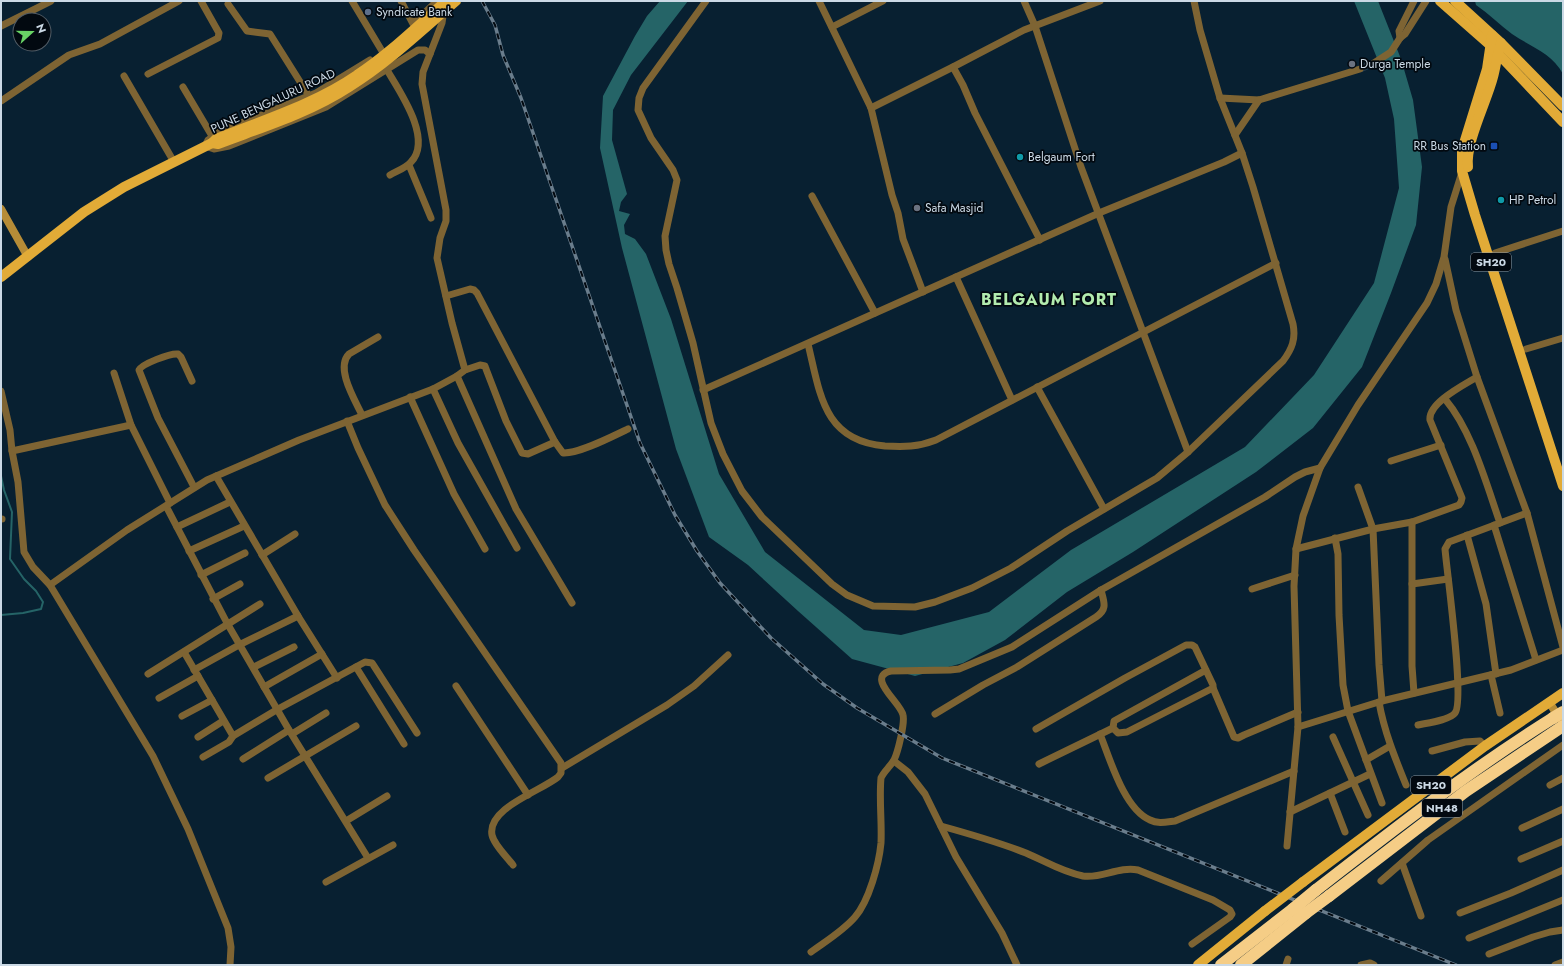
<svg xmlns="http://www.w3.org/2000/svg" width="1564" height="966" font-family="Jost,sans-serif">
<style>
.water{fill:#256467}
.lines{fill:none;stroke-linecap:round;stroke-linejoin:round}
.stream{stroke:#256467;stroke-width:2}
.street-tunnel{stroke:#253c4c;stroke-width:7;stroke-dasharray:7 3.5;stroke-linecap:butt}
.street{stroke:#7e6433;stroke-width:7}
.secondary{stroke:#b68c37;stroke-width:8}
.primary{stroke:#e2ab37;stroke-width:10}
.highway{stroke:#f5cd86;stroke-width:12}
.rail-casing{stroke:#6a7d8c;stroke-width:3.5}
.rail{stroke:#020910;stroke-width:2;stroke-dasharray:6;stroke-linecap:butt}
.primary-bridge{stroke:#e2ab37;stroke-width:10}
.highway-bridge{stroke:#f5cd86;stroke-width:12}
.service-dot{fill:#5c6f8a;stroke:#020910;stroke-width:1.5}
.worship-dot{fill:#6b7280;stroke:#020910;stroke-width:1.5}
.transit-dot{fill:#1a4fb4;stroke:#020910;stroke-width:1.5}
.culture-dot{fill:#0f9aa8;stroke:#020910;stroke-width:1.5}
.labels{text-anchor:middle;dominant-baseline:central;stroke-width:3.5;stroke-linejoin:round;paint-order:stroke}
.shield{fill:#020910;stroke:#8f9ba5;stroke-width:1}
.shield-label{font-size:11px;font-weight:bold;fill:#cbd9e5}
.poi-label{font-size:12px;fill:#cbd9e5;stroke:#020910;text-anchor:start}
.street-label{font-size:12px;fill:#cbd9e5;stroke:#020910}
.district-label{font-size:16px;font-weight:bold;letter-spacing:1px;fill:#b2ebae;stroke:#020910}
</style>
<rect width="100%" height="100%" fill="#082031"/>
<g class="water">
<path d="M 660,1 L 688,1 L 631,75 L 613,110 L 612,140 L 627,194 L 621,202 L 619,211 L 630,214 L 624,225 L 625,234 L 635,239 L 646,254 L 671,319 L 719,474 L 765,552 L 864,630 L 901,635 L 989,612 L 1071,550 L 1245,447 L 1314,375 L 1374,283 L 1399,188 L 1394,119 L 1385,78 L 1354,1 L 1378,1 L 1401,59 L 1413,100 L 1422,167 L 1416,225 L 1391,293 L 1362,367 L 1313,428 L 1256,472 L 1133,552 L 1067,592 L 1005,640 L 963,663 L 915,676 L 852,659 L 798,611 L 748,565 L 709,537 L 676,449 L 622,248 L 600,148 L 603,96 L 635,36 L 647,16 Z"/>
<path d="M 1475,1 L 1563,1 L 1563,74 C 1552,53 1531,47 1512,34 C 1500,25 1489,14 1476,5 Z"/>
</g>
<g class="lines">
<path class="stream" d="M 1,476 L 4,490 L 12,512 L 10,559 L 24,579 L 36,591 L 43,602 L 41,609 L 23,613 L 1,615"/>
<path class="street-tunnel" d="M 1360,69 L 1374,63"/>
<g class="street">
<path d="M 352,1 L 382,51"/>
<path d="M 401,1 L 413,24"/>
<path d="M 706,1 L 643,88 L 639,98 L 638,110 L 651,138 L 673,170 L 677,180 L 665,236 L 666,250 L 669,264 L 677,288 L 693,343 L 711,423 L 723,454 L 742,491 L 762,517 L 832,584 L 847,595 L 873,606 L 915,607 L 935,602 L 972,588 L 1011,568 L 1067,531 L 1157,478 L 1188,452 L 1283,361 C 1292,349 1296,339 1293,324 L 1253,187 L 1242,153 L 1220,98 L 1200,30 L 1194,1"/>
<path d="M 819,1 L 871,108 L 892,195 L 898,213 L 903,239 L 923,292"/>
<path d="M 1024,1 L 1035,26 L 1081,167 L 1188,452"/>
<path d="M 228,4 L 247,31 L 270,34 L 309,96"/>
<path d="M 444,9 L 442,23 L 423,72 L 422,84 L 446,210 L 446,221 L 440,238 L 437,258 L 452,323 L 465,370"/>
<path d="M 416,21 L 437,1"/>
<path d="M 1,26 L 51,1"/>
<path d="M 832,27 L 883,1"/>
<path d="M 1400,38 L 1399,31 L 1414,1"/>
<path d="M 370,60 L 316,93 L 219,132 L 208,140 L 205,146 L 214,149 L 229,146 L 326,107 L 418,50 L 425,50 L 430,54"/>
<path d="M 1374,63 L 1391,52 L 1400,38 L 1405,34 L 1426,1"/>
<path d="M 953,67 L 963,85 L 975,113 L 1040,240"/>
<path d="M 387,70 C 400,92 433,139 411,162 C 406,168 397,171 390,175"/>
<path d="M 148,74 L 218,38 L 219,33 L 201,1"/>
<path d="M 124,76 L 174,162"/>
<path d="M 183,87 L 212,136"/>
<path d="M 1220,98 L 1259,100 L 1360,69"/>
<path d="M 1,101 L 69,55 L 100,44 L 179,1"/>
<path d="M 871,108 L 953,67 L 1024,30 L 1100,1"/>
<path d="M 1235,135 L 1259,100"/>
<path d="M 409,165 L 431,218"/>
<path d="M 812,196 L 875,313"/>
<path d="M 1495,253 L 1563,231"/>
<path d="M 1445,259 L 1456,310 L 1477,377 L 1527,513 L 1563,647"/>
<path d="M 956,277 L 1012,400"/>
<path d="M 446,296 L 470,289 L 474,290 L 477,293 L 555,442 L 563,453 C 579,454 613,436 628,429"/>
<path d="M 808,344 C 820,393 823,441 885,446 C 904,447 918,447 936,440 L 1276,263"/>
<path d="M 1526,349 L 1563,338"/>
<path d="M 114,373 L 131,425 L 170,503"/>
<path d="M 457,376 L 516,509 L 572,603"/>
<path d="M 192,381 L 181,357 L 178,354 C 170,353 142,364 139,370 L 158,418 L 194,487"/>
<path d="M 1037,387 L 1104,509"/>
<path d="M 433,389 L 458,443 L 517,548"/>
<path d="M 703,390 L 1099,213 L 1224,162 L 1242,153"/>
<path d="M 1,391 L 10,430 L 12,451 L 18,482 L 24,552 L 33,567 L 50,585 L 153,756 L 188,829 L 228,928 L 231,947 L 230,965"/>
<path d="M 410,397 L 454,494 L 485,549"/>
<path d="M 1445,399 C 1472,431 1486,483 1500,523"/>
<path d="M 362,415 C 355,400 335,368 349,354 L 378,337"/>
<path d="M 347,421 L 358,448 L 385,505 L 414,550 L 561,763 L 561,773 L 558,777 C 541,791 487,808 492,835 C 494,845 507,857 513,865"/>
<path d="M 12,451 L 131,425"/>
<path d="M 1391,461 L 1441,445"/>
<path d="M 216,476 L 298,616 L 337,678"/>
<path d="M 1358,487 L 1373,529 L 1379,665 L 1382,701"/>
<path d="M 166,506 L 227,623 L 289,730 L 368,858"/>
<path d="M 1,519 L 2,519"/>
<path d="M 1412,522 L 1412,666 L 1414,693"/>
<path d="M 1494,525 L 1536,660"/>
<path d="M 177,527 L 230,502"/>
<path d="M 1467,535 L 1486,604 L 1496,674"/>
<path d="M 1335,538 L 1338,554 L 1339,615 L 1343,685 L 1348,711 L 1382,803"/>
<path d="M 1296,549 L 1373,529 L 1412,522 L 1459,505 L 1461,502 L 1462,498 L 1430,420 C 1428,403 1464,385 1477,377"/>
<path d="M 189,551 L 244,526"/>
<path d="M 262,555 L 295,534"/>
<path d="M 201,575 L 245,553"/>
<path d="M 1412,584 L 1448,579"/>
<path d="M 50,585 L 127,530 L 207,480 L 299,440 L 433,389 L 457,376 L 465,370 L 480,365 L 485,366 L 486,369 L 506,421 L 522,453 L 528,454 L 555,442"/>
<path d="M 1252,589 L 1295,575"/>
<path d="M 213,599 L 240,584"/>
<path d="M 184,652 L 233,736"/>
<path d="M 254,667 L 294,647"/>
<path d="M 356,667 L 404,744"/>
<path d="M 194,670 L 239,645 L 298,616"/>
<path d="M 148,674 L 260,604"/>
<path d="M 1491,675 L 1500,713"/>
<path d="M 456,686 L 528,795"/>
<path d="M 264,687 L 322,654"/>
<path d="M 1213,688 L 1234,737 L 1238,738 L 1244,735 L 1298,712"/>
<path d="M 159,698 L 198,676"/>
<path d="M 1379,702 C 1384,731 1395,758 1406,785"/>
<path d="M 935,714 L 983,685 L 1017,667 L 1096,617 C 1108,609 1104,602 1101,590"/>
<path d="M 182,716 L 212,700"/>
<path d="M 1418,725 C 1427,723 1450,720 1455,713 C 1465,701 1447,573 1445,549 L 1449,542 L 1527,513"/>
<path d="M 1298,727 L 1382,701 L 1511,670 L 1563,650"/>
<path d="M 1036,729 L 1125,678 L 1186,645 L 1192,645 L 1195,647 L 1213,685 L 1213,688 L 1127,732 L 1118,733 L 1113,728 L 1114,721 L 1206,670"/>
<path d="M 292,734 L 326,713"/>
<path d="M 1100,734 C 1110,759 1124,809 1150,820 C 1158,824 1166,822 1175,821 L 1294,771"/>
<path d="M 198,737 L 223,721"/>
<path d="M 1333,737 L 1368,815"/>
<path d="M 1432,751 L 1465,742 L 1480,741 L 1485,746"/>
<path d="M 203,757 L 229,742 L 233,736 L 278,709 L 365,662 L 372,663 L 374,666 L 417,733"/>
<path d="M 243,759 L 289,730"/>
<path d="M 1366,760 L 1390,746"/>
<path d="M 894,761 L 908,772 L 925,794 L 956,857 L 1002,933 L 1017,965"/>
<path d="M 1039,764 L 1113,728"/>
<path d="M 562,768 L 667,705 L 694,686 L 728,655"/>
<path d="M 268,778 L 356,726"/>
<path d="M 1550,785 L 1563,778"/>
<path d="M 1330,793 L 1345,832"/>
<path d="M 1290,812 L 1370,774"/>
<path d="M 346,821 L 387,796"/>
<path d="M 941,826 C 970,834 998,842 1026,853 C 1045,861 1062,872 1083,876 C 1101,879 1119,866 1138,870 L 1213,900 L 1230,910 L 1232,914 L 1230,917 L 1192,944"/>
<path d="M 1522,828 L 1563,809"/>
<path d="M 1287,846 L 1298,727 L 1294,586 L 1296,549 L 1303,516 L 1320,468 L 1358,405 L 1427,303 L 1436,284 L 1444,257 L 1451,207 L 1462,172"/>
<path d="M 1521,859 L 1563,841"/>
<path d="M 1402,863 L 1421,916"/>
<path d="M 1381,881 L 1428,840 L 1563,745"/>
<path d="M 326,882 L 393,845"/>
<path d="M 1460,913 L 1511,893 L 1563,870"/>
<path d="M 1469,938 L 1563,900"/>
<path d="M 811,952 C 826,941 843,931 855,917 C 869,901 879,864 881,843 C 882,821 879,799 881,778 C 884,771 890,767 894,760 C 898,752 905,723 903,715 C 901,703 865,677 891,671 L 950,670 L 959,669 L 1012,647 L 1101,590 L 1265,497 L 1295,477 L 1305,472 L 1320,468"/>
<path d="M 1489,954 L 1533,937 L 1550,932 L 1563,930"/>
<path d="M 1286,965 L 1288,959"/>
<path d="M 1361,965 L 1370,963 L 1374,965"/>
<path d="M 1555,965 L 1563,962"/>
</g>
<g class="secondary">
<path d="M 1,209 L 28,257"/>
<path d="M 1549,702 L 1560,719"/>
</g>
<g class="primary">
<path d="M 1440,1 L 1490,45 L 1563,122"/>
<path d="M 1455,1 L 1501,43 L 1563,106"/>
<path d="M 1492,35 L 1487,69 L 1462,150 L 1462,171 L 1475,215 L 1563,486"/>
<path d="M 1468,167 C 1465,143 1487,101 1493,77 C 1496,66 1497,54 1501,43"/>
<path d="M 1,277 L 84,212 L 124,187 L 212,143"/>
<path d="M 1303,882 L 1485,746 L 1563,693"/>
<path d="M 1198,965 L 1265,911"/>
</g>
<g class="highway">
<path d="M 1316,890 C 1393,830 1470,770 1553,718"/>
<path d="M 1329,896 L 1466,791 L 1563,726"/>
<path d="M 1221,965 L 1293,909"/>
<path d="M 1241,965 L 1306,913"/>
</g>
<defs>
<path id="rail" d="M 482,1 L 495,25 L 503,55 L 521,98 L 640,443 L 675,515 L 697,551 L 720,583 L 771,638 L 823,684 L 857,708 L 942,758 L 1456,965"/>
</defs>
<use href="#rail" class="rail-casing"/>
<use href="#rail" class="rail"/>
<g class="primary-bridge">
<path d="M 446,1 C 417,26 389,54 357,75 C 315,104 263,120 216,139 L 212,143 L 218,144 C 263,127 309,113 349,87 C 389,62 421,31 456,1"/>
<path d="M 1265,911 L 1303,882"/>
</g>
<g class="highway-bridge">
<path d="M 1553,718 L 1563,712"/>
<path d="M 1293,909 L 1316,890"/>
<path d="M 1306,913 L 1329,896"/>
</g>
</g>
<circle class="service-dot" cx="368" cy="12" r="4"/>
<g class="worship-dot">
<circle cx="1352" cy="64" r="4"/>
<circle cx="917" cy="208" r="4"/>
</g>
<rect class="transit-dot" x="1490" y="142" width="8" height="8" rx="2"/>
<g class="culture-dot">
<circle cx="1020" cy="157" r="4"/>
<circle cx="1501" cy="200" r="4"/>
</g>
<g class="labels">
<g class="shield">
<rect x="1471" y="253" width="40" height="18" rx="3"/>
<rect x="1411" y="776" width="40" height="18" rx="3"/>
<rect x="1422" y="799" width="40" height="18" rx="3"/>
</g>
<g class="shield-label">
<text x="1491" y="262">SH20</text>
<text x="1431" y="785">SH20</text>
<text x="1442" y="808">NH48</text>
</g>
<g class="poi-label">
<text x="376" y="12">Syndicate Bank</text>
<text x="1360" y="64">Durga Temple</text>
<text x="1486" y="146" text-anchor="end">RR Bus Station</text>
<text x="1028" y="157">Belgaum Fort</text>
<text x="1509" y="200">HP Petrol</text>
<text x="925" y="208">Safa Masjid</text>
</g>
<g class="street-label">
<text transform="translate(273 101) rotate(-25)">PUNE BENGALURU ROAD</text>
</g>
<g class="district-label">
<text x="1049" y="299">BELGAUM FORT</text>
</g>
</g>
<rect width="1564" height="966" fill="none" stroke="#cbd9e5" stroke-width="4"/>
<g transform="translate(32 32) rotate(69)"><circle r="19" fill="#020910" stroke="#525c65"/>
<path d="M0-3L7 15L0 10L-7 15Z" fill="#68d465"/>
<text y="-6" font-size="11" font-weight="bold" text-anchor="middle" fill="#cbd9e5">N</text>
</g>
</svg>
